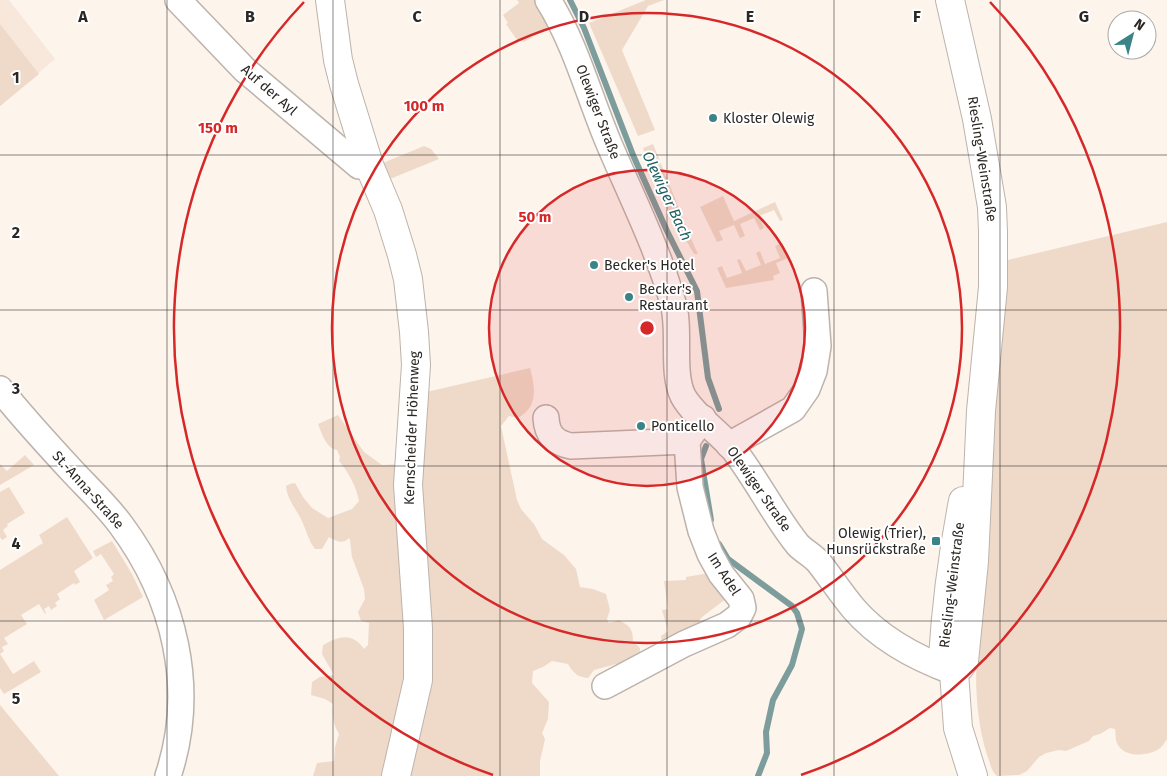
<svg xmlns="http://www.w3.org/2000/svg" width="1167" height="776" font-family="'Fira Sans',sans-serif">
<style>
.built{fill:#f8e8db}
.green{fill:#efdaca}
.lines{fill:none;stroke-linecap:round;stroke-linejoin:round}
.stream{stroke:#7d9d9d;stroke-width:6}
.minor-casing{stroke:#bcb3ac;stroke-width:28}
.tertiary-casing{stroke:#bcb3ac;stroke-width:30}
.secondary-casing{stroke:#bcb3ac;stroke-width:30}
.minor{stroke:#fff;stroke-width:25}
.tertiary{stroke:#fff;stroke-width:28}
.secondary{stroke:#fff;stroke-width:28}
.grid{fill:none;stroke:#2a2724;stroke-width:1;stroke-opacity:0.55}
.ring{fill:none;stroke:#d62828;stroke-width:2.5}
.poi-dot{fill:#3a8386;stroke:#fff;stroke-width:2}
.labels{text-anchor:middle;dominant-baseline:central;stroke-width:4;stroke-linejoin:round;paint-order:stroke}
.street-label{font-size:14px;fill:#2a2724;stroke:#fff}
.poi-label{font-size:14px;fill:#2a2724;stroke:#fff;text-anchor:start}
.water-label{font-size:15px;font-style:italic;fill:#1f6062;stroke:#fff}
.grid-label{font-size:16px;text-anchor:middle;font-weight:bold;fill:#2a2724;stroke:#fff;stroke-width:4;stroke-linejoin:round;paint-order:stroke}
.centre{fill:#d62828;stroke:#fff;stroke-width:2.5}
.ring-label{font-size:15px;text-anchor:middle;font-weight:bold;fill:#d62828;stroke:#fff;stroke-width:4;stroke-linejoin:round;paint-order:stroke}
</style>
<rect width="100%" height="100%" fill="#fdf4ec"/>
<path class="built" d="M 0,0 L 9,0 L 55,59 L 0,106 Z"/>
<g class="green">
<path d="M 517,0 L 534,0 L 548,22 L 549,27 L 524,42 L 517,40 L 506,24 L 508,23 L 503,15 L 519,3 Z"/>
<path d="M 646,0 L 664,0 L 648,6 L 622,50 L 655,130 L 638,136 L 589,23 Z"/>
<path d="M 0,24 L 39,74 L 0,106 Z"/>
<path d="M 653,144 L 693,243 L 698,254 L 694,254 L 663,201 L 643,148 Z"/>
<path d="M 424,146 L 431,149 L 439,159 L 385,181 L 378,165 Z"/>
<path d="M 723,196 L 734,221 L 775,202 L 783,220 L 780,221 L 774,210 L 759,216 L 764,228 L 760,230 L 754,218 L 740,224 L 745,236 L 740,238 L 734,225 L 719,231 L 723,240 L 717,242 L 700,207 Z"/>
<path d="M 1167,222 L 1167,739 C 1165,742 1162,747 1159,749 C 1148,756 1125,758 1118,745 C 1115,741 1116,734 1115,729 L 1110,728 L 1100,734 L 1093,736 L 1089,741 L 1066,751 L 1059,750 L 1046,753 L 1039,757 L 1027,771 L 1019,775 L 997,776 C 991,771 990,762 987,755 C 974,712 974,669 980,624 L 983,621 L 984,613 L 978,607 L 1008,260 Z"/>
<path d="M 782,243 L 788,258 L 776,263 L 780,273 L 773,276 L 774,280 L 726,288 L 717,268 L 722,266 L 727,278 L 742,273 L 737,260 L 740,259 L 746,271 L 761,265 L 756,253 L 760,251 L 765,264 L 780,258 L 775,246 Z"/>
<path d="M 530,368 C 535,387 539,406 518,418 L 509,416 L 501,426 L 517,500 L 521,509 L 534,524 L 542,539 L 564,555 L 576,569 L 580,587 L 593,589 L 606,594 L 610,610 L 607,619 L 609,623 L 619,620 C 630,626 633,629 633,641 L 640,648 L 640,654 L 627,665 L 616,664 L 594,670 L 588,678 C 578,677 574,674 568,664 L 552,661 L 543,667 L 533,671 L 532,683 L 549,702 L 548,719 L 542,733 L 545,739 L 540,761 L 540,776 L 313,776 L 317,763 L 334,761 L 335,747 L 339,734 C 333,724 332,716 333,704 L 325,699 L 311,695 L 312,682 L 320,677 L 334,675 L 322,654 L 323,645 C 339,636 352,632 364,649 L 368,645 L 369,623 L 361,621 L 358,612 L 365,599 L 364,589 L 352,557 L 350,540 L 349,538 C 342,545 336,541 329,537 L 322,549 L 315,549 C 308,540 306,529 301,519 C 296,509 287,499 286,486 L 290,484 L 295,483 L 303,497 L 312,508 L 328,518 L 352,509 L 359,501 C 356,486 349,473 339,461 L 340,457 L 337,450 C 326,448 322,434 318,424 L 338,415 L 364,452 L 382,465 L 404,464 L 422,393 Z"/>
<path d="M 25,455 L 34,465 L 0,485 L 0,464 L 7,471 Z"/>
<path d="M 9,487 L 25,513 L 7,524 L 8,526 L 3,530 L 7,537 L 2,540 L 0,537 L 0,492 Z"/>
<path d="M 67,517 L 93,558 L 74,571 L 80,582 L 75,585 L 74,583 L 57,594 L 60,599 L 55,603 L 57,606 L 51,610 L 49,606 L 44,609 L 46,613 L 45,614 L 39,604 L 21,615 L 27,624 L 4,638 L 8,644 L 2,647 L 4,651 L 0,654 L 13,674 L 34,661 L 41,672 L 4,694 L 0,688 L 0,570 L 43,543 L 39,535 Z"/>
<path d="M 112,541 L 132,574 L 143,597 L 104,620 L 94,600 L 109,590 L 106,585 L 113,581 L 111,577 L 114,574 L 101,554 L 96,557 L 93,551 Z"/>
<path d="M 715,572 L 727,598 L 702,617 L 699,621 L 702,630 L 662,644 L 661,636 L 668,631 L 662,610 L 668,609 L 664,581 L 686,580 L 686,577 Z"/>
<path d="M 0,705 L 59,776 L 0,776 Z"/>
</g>
<g class="lines">
<g class="stream">
<path d="M 570,0 L 584,28 L 633,155 L 667,231 L 697,291 L 708,378 L 719,409"/>
<path d="M 706,446 L 701,459 L 711,520"/>
<path d="M 719,544 L 728,559 L 792,606 L 797,613 L 802,629 L 792,665 L 773,700 L 766,732 L 767,753 L 758,776"/>
</g>
<defs>
<g id="minor">
<path d="M 178,0 L 245,70 L 359,166 L 369,165"/>
<path d="M 548,0 C 575,43 588,93 607,139 C 630,194 657,246 673,303 C 681,330 671,372 683,396 C 694,416 719,432 734,450 C 757,480 774,515 798,545 C 805,552 814,556 820,564 C 831,578 842,595 854,609 C 880,639 918,659 954,672"/>
<path d="M 0,389 C 23,418 48,445 73,472 C 89,489 107,506 121,525 C 175,598 197,689 168,776"/>
<path d="M 546,418 C 547,435 555,443 571,446 L 687,441"/>
<path d="M 729,445 L 793,409 L 807,389 L 814,371 L 818,346 L 814,291"/>
<path d="M 605,686 L 684,644 L 727,625 L 739,616 L 743,608 L 741,599 L 721,574 L 710,554 L 701,531 L 690,487 L 687,441 L 703,418"/>
</g>
<path id="tertiary" d="M 330,0 L 338,60 L 344,84 L 369,165 L 388,210 L 402,255 L 408,279 L 414,332 L 416,365 L 408,485 L 418,628 L 418,680 L 396,776"/>
<g id="secondary">
<path d="M 950,0 L 977,119 L 992,207 L 993,232 L 993,287 L 981,411 L 974,561 L 964,661 L 960,667 L 954,672"/>
<path d="M 954,672 L 943,658 C 946,605 953,553 963,501"/>
<path d="M 954,672 L 958,728 L 973,776"/>
</g>
</defs>
<use href="#minor" class="minor-casing"/>
<use href="#tertiary" class="tertiary-casing"/>
<use href="#secondary" class="secondary-casing"/>
<use href="#minor" class="minor"/>
<use href="#tertiary" class="tertiary"/>
<use href="#secondary" class="secondary"/>
</g>
<path class="grid" d="M 167,0 L 167,776M 333,0 L 333,776M 500,0 L 500,776M 667,0 L 667,776M 834,0 L 834,776M 1000,0 L 1000,776M 0,155 L 1167,155M 0,310 L 1167,310M 0,466 L 1167,466M 0,621 L 1167,621"/>
<circle cx="647" cy="328" r="158" fill="#d62828" fill-opacity=".12"/>
<g class="ring">
<circle cx="647" cy="328" r="158"/>
<circle cx="647" cy="328" r="315"/>
<path d="M493 775A473 473 0 0 1 304 2M990 2A473 473 0 0 1 801 775"/>
</g>
<g class="poi-dot">
<circle cx="713" cy="118" r="5"/>
<circle cx="594" cy="265" r="5"/>
<circle cx="629" cy="297" r="5"/>
<circle cx="641" cy="426" r="5"/>
<rect x="931" y="536" width="10" height="10" rx="2.5"/>
</g>
<g class="labels">
<g class="street-label">
<text transform="translate(269 90) rotate(41)">Auf der Ayl</text>
<text transform="translate(598 112) rotate(69)">Olewiger Straße</text>
<text transform="translate(982 159) rotate(81)">Riesling-Weinstraße</text>
<text transform="translate(412 428) rotate(-88)">Kernscheider Höhenweg</text>
<text transform="translate(759 489) rotate(55)">Olewiger Straße</text>
<text transform="translate(88 490) rotate(48)">St.-Anna-Straße</text>
<text transform="translate(724 574) rotate(57)">Im Adel</text>
<text transform="translate(952 585) rotate(-83)">Riesling-Weinstraße</text>
</g>
<g class="poi-label">
<text x="723" y="118">Kloster Olewig</text>
<text x="604" y="265">Becker's Hotel</text>
<text x="639" y="289">Becker's<tspan x="639" dy="16">Restaurant</tspan></text>
<text x="651" y="426">Ponticello</text>
<text x="926" y="533" text-anchor="end">Olewig (Trier),<tspan x="926" dy="16">Hunsrückstraße</tspan></text>
</g>
<g class="water-label">
<text transform="translate(667 196) rotate(65)">Olewiger Bach</text>
</g>
</g>
<g class="grid-label">
<text x="83" y="22">A</text>
<text x="250" y="22">B</text>
<text x="417" y="22">C</text>
<text x="584" y="22">D</text>
<text x="750" y="22">E</text>
<text x="917" y="22">F</text>
<text x="1084" y="22">G</text>
<text x="16" y="83">1</text>
<text x="16" y="238">2</text>
<text x="16" y="394">3</text>
<text x="16" y="549">4</text>
<text x="16" y="704">5</text>
</g>
<circle cx="647" cy="328" r="8" class="centre"/>
<g class="ring-label">
<text x="424" y="111">100 m</text>
<text x="218" y="133">150 m</text>
<text x="535" y="222">50 m</text>
</g>
<g transform="translate(1132 35) rotate(36)"><circle r="24" fill="#ffffff" stroke="#aaa9a7"/>
<path d="M0-4L9 19L0 12L-9 19Z" fill="#3a8386"/>
<text y="-8" font-size="14" font-weight="bold" text-anchor="middle" fill="#2a2724">N</text>
</g>
</svg>
